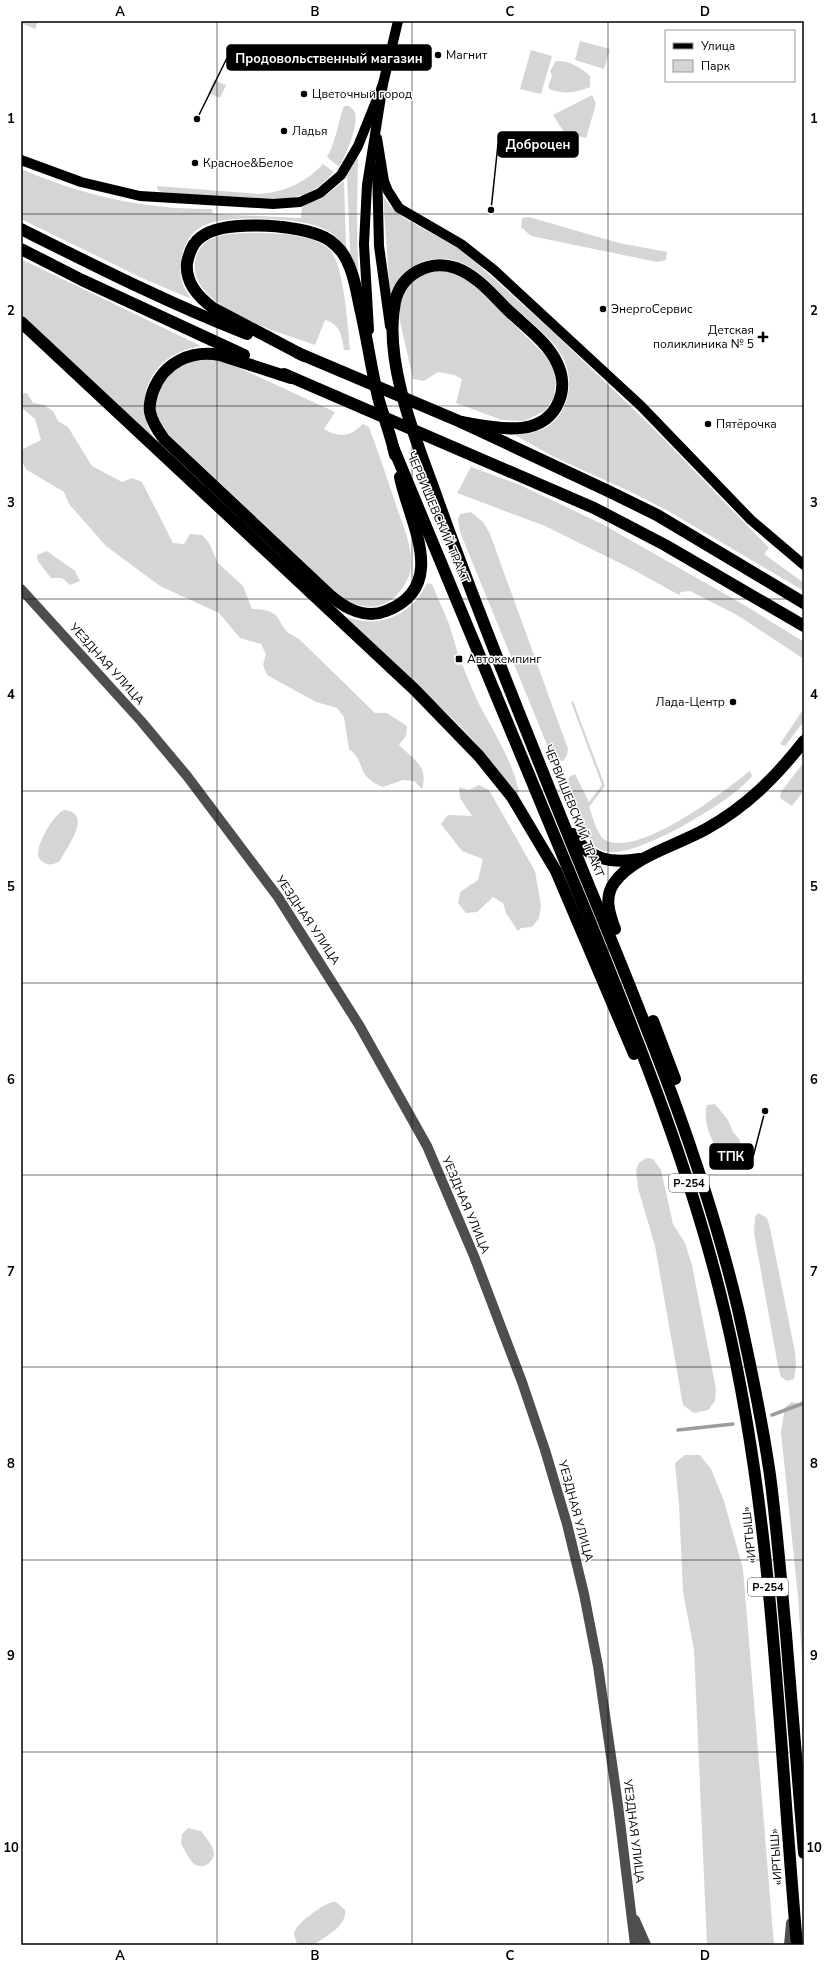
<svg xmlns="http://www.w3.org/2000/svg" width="825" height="1966" font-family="'Nunito Sans',sans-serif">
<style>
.green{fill:#d5d5d5}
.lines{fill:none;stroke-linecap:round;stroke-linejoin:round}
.stream{stroke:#9c9c9c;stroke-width:3.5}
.minor{stroke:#4e4e4e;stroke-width:10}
.major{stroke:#000;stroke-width:10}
.highway{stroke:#000;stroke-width:12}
.grid{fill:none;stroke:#000;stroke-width:1;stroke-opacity:0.55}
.poi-dot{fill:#000;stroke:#fff;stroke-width:1.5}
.labels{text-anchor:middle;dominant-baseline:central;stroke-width:3;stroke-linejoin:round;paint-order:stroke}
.shield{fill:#fff;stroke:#4c4c4c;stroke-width:1}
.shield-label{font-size:11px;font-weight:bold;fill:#000}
.poi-label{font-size:12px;fill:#000;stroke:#fff;text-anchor:start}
.street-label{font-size:12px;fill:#000;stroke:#fff}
.leader{fill:none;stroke:#000;stroke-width:1.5}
.callout-dot{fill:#000;stroke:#fff;stroke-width:1.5}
.callout{fill:#000;stroke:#000;stroke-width:1.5}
.callout-label{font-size:13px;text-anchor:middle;font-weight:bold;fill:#fff}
.neatline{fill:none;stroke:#000;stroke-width:1.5}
.grid-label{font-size:13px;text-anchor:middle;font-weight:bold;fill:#000}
</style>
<rect width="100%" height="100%" fill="#fff"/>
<g class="green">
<path d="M 21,21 L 38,21 L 35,29 L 21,23 Z"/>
<path d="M 580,41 L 610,49 L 604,69 L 575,60 Z"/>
<path d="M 531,50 L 552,56 L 541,94 L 520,89 Z"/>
<path d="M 556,61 C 570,61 580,67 590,76 L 590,87 C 577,93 564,94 551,90 L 548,87 L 552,76 L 550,71 Z"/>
<path d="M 214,80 L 226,85 L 220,98 L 208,93 Z"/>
<path d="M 592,95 L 596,104 L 586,138 L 564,132 L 553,115 Z"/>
<path d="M 344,106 L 349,106 C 351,108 355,111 355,113 C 359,125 345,157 339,167 L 327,157 C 337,140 337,123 344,106 Z"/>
<path d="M 358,155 L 357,215 L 358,271 L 350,253 L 347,176 Z"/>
<path d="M 323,164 L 334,172 C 325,182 317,189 305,194 C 272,207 198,195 161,192 L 157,189 L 157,186 L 259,194 C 285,192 305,183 323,164 Z"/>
<path d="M 21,169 C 81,195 146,210 212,209 L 213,214 L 301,218 L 302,207 L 323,197 L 344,181 L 346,248 C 339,238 329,230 317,226 C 294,218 224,214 203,226 C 189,233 183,247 181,261 C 179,275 182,287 191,298 L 189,298 L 142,278 L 21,219 Z"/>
<path d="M 383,196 L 390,206 L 404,218 L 463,251 L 551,330 L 653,428 L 769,548 L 764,554 L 804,583 L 804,591 L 670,512 L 631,492 L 554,457 L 515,435 C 527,434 540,432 550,425 C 570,409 575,379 562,356 C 551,337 530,322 513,306 C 500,294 487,277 471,268 C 439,248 403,261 390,296 Z"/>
<path d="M 529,217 L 619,243 L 667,252 L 666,260 L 657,262 L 531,236 L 521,227 L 522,218 Z"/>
<path d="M 244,233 C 268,233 313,232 330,250 C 344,265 348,328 350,350 L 344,350 C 342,336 340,324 325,320 L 315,345 C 281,332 178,306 197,254 C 205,235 226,234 244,233 Z"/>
<path d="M 21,259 L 201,346 C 190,348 178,352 169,358 C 142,377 137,412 154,438 L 21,314 Z"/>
<path d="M 433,271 L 452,272 L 471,282 L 546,356 L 555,372 L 556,380 L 554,397 L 545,411 L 524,421 L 502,420 L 456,403 L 462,379 L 454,375 L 438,372 L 424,381 L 413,379 L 399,317 L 400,306 L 403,293 L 417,277 Z"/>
<path d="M 212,359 L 233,365 L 335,412 L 324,429 C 339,438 350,437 363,424 L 369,427 C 379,454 388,481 397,508 C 403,525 411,544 411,561 C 412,578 401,593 388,602 C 372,611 356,606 342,598 L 167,433 C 162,426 157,420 156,411 C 152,388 175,364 197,360 C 202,359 207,359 212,359 Z"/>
<path d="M 27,393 L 33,403 L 44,405 L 53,411 L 58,421 L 68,427 L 92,466 L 122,482 L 132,478 L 142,482 L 173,543 L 184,544 L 190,534 L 202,535 L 209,543 L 218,563 L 243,586 L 252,609 C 290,610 271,627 298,638 L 375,713 L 387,713 L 407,726 L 406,736 L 399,745 C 413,759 429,766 422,789 L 414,781 L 403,780 L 383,787 C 354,775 368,764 349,749 L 344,717 L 337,708 L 316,702 L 267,675 L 263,665 L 266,654 L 261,644 L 240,638 L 219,613 L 160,586 L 106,546 L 69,504 L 64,492 L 27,470 L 21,461 L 21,450 L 41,440 L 35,419 L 21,407 L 21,394 Z"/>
<path d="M 471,467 L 520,485 L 602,524 L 746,606 L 804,642 L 804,659 L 737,615 L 690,591 L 681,592 L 679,595 L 632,569 L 545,526 L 457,493 Z"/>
<path d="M 471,512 L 483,522 L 490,534 L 568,749 L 567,755 L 563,761 L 556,760 L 552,757 L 460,532 L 458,519 L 460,514 Z"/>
<path d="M 47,551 L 75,571 L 80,581 L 70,585 L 62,578 L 51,578 L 38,561 L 37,555 Z"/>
<path d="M 427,583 L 432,584 L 449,624 L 458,654 L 454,656 L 457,665 L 462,664 C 469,681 476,700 486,717 C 499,741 513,764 519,792 L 517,794 L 473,740 L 452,718 L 342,615 C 375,630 411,618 427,583 Z"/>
<path d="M 573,701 L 605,786 L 589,807 C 593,816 597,837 607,841 C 643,855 723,792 750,771 L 752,776 C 734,800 640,856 609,852 C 592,850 586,834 581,820 C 575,807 565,792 569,777 L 575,774 L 589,802 L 602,785 L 571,702 Z"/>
<path d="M 804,708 L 804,721 L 785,746 L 780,744 Z"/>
<path d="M 804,762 L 804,790 L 792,806 L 780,798 L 781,792 Z"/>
<path d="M 479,785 L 489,790 L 535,871 L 541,906 L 539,918 L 532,927 L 521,928 L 518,931 L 506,913 L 503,903 L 493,897 L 477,912 L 466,913 L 458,903 L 460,892 L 478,880 L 483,859 L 462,851 L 441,824 L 448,815 L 472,816 L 460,798 L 459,787 L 469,790 Z"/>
<path d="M 64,810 C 94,813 67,847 60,861 C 52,866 45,866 39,858 C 34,847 53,815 64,810 Z"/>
<path d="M 715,1104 L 728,1120 L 733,1132 L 739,1139 L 744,1152 L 744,1167 L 737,1170 L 727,1167 C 717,1148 701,1127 707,1105 Z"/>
<path d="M 646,1158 L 653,1159 L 661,1170 L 673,1224 L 685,1243 L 692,1265 L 716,1389 L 715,1401 L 708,1410 L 694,1413 L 683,1405 L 655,1246 L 638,1188 L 636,1170 L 639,1163 Z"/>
<path d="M 758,1213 L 767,1218 L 770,1228 L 795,1352 L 796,1367 L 794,1379 L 787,1381 L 781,1377 L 778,1366 L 754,1233 L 755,1217 Z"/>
<path d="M 792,1402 L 804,1405 L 804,1691 L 798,1597 L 781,1432 L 785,1407 Z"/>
<path d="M 685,1455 L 700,1455 L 711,1469 L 724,1501 L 743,1569 L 774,1945 L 707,1945 L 694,1650 L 683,1592 L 679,1505 L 675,1463 Z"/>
<path d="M 188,1828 L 201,1831 C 205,1837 213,1845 214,1853 C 214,1863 201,1871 193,1863 C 188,1858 185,1850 181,1844 L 182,1834 Z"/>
<path d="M 332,1902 L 336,1902 L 345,1910 C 347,1927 325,1936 314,1945 L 297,1944 L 294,1935 C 294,1924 321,1906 332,1902 Z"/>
</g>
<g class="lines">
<g class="stream">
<path d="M 772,1415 L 804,1403"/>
<path d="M 678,1430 L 733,1424"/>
</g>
<g class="minor">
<path d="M 21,589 L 141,721 L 187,776 L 278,897 L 359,1025 L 427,1146 L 474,1256 L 522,1382 L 545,1450 L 567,1524 L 584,1594 L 598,1666 L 618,1805 L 635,1945"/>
<path d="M 635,1920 L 646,1945"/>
<path d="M 789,1945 L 791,1923"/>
</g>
<g class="major">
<path d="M 377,138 L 384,181 L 388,191 L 399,208 L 461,244 L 494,270 L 641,406 L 751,520 L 804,565"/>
<path d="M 21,160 L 81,182 L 140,196 L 273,204 L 300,202 L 320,193 L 341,175 L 358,146 L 383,84"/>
<path d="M 377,167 L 379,246 L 390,326"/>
<path d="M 369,330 L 364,244 L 367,185 L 383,84 L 398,21"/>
</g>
<g class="highway">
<path d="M 21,229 C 95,266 170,304 247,334"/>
<path d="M 21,249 L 82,280 L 244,355"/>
<path d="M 21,322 L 415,690 L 479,756 L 512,797 L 556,871 L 634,1054"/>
<path d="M 298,353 L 461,422 L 606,490 L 657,515 L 804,603"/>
<path d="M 304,356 L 213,308 C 198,297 185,283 187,263 C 189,253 192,243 201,237 C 224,219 292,225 319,235 C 328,238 335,244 341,251 C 353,267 356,289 360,308 C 367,337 371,368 378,397 C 383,416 391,435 395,455"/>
<path d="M 284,374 L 594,508 L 665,545 L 804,626"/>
<path d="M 291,378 L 220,355 C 191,350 164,362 153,391 C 151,397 149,405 150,412 C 152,422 158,431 164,439 L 331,596 C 346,609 366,619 386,611 C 450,586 409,522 400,477"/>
<path d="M 461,422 C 493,427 543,441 559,401 C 564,389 563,375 557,363 C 548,343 526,327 510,312 C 494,297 478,276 456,268 C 429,259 401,274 395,302 C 383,361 416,440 436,495 C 468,586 504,676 540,765 C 611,945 693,1120 738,1309 C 750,1363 762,1419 770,1475 C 777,1528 781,1581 786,1634 C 792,1707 798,1780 804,1853"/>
<path d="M 393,447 C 459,604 525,761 589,919 C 641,1048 693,1177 725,1313 C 774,1520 778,1734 797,1945"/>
<path d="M 573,834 C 588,860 612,864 640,859"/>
<path d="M 615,929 C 609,913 604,897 614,883 C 633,856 678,845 706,829 C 746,807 776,777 804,741"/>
<path d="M 653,1021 L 675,1079"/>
</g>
</g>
<path class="grid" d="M 217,21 L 217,1945M 412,21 L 412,1945M 608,21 L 608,1945M 21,214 L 804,214M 21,406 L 804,406M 21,599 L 804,599M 21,791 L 804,791M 21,983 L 804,983M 21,1175 L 804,1175M 21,1367 L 804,1367M 21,1560 L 804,1560M 21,1752 L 804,1752"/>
<g class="poi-dot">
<circle cx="438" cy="55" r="4"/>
<circle cx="304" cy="94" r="4"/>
<circle cx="284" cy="131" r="4"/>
<circle cx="195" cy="163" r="4"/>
<circle cx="603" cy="309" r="4"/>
<path d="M761 331h4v4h4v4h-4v4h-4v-4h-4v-4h4z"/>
<circle cx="708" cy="424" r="4"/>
<rect x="455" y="655" width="8" height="8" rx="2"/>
<circle cx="733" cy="702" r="4"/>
</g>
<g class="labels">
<g class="shield">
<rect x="669" y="1174" width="40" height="18" rx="3"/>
<rect x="748" y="1578" width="40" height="18" rx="3"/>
</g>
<g class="shield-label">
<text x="689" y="1183">Р-254</text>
<text x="768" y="1587">Р-254</text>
</g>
<g class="poi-label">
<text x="446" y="55">Магнит</text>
<text x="312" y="94">Цветочный город</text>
<text x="292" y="131">Ладья</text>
<text x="203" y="163">Красное&amp;Белое</text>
<text x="611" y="309">ЭнергоСервис</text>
<text x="754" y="330" text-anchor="end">Детская<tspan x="754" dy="14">поликлиника № 5</tspan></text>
<text x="716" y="424">Пятёрочка</text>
<text x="467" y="659">Автокемпинг</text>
<text x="725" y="702" text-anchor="end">Лада-Центр</text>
</g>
<g class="street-label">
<text transform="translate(438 517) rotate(67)">ЧЕРВИШЕВСКИЙ ТРАКТ</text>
<text transform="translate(107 664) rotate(48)">УЕЗДНАЯ УЛИЦА</text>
<text transform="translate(574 811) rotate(68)">ЧЕРВИШЕВСКИЙ ТРАКТ</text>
<text transform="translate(308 920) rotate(56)">УЕЗДНАЯ УЛИЦА</text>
<text transform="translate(466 1205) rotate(67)">УЕЗДНАЯ УЛИЦА</text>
<text transform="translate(576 1511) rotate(75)">УЕЗДНАЯ УЛИЦА</text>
<text transform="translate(749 1535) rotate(-96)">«ИРТЫШ»</text>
<text transform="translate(634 1831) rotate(83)">УЕЗДНАЯ УЛИЦА</text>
<text transform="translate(776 1857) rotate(-94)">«ИРТЫШ»</text>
</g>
</g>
<path class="leader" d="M197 119L227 58M491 210L498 144M765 1111L753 1157"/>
<g class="callout-dot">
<circle cx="197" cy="119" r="4"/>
<circle cx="491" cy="210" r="4"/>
<circle cx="765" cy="1111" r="4"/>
</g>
<g class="callout">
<rect x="227" y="45" width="204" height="25" rx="4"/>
<rect x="498" y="132" width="80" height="25" rx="4"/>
<rect x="710" y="1144" width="43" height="25" rx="4"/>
</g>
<g class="callout-label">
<text x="329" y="63">Продовольственный магазин</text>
<text x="538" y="149">Доброцен</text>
<text x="731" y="1161">ТПК</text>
</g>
<rect width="825" height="1966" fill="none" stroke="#ffffff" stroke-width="44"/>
<rect x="665" y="30" width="130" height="52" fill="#ffffff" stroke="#999999"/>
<rect x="673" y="43" width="20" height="6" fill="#000000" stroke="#999999"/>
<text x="701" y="50" font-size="12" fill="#000000">Улица</text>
<rect x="673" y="60" width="20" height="12" fill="#d5d5d5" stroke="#999999"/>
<text x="701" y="70" font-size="12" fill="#000000">Парк</text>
<rect x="22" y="22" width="781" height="1922" class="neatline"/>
<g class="grid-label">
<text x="120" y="16">A</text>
<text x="315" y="16">B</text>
<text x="510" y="16">C</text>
<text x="705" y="16">D</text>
<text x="11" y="123">1</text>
<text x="814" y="123">1</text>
<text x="11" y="315">2</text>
<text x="814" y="315">2</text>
<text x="11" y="507">3</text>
<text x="814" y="507">3</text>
<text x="11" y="699">4</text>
<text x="814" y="699">4</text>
<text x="11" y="891">5</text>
<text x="814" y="891">5</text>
<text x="11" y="1084">6</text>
<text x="814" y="1084">6</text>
<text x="11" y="1276">7</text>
<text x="814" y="1276">7</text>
<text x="11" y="1468">8</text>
<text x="814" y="1468">8</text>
<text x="11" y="1660">9</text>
<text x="814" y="1660">9</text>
<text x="11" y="1852">10</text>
<text x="814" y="1852">10</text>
<text x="120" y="1960">A</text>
<text x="315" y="1960">B</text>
<text x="510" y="1960">C</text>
<text x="705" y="1960">D</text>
</g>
</svg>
